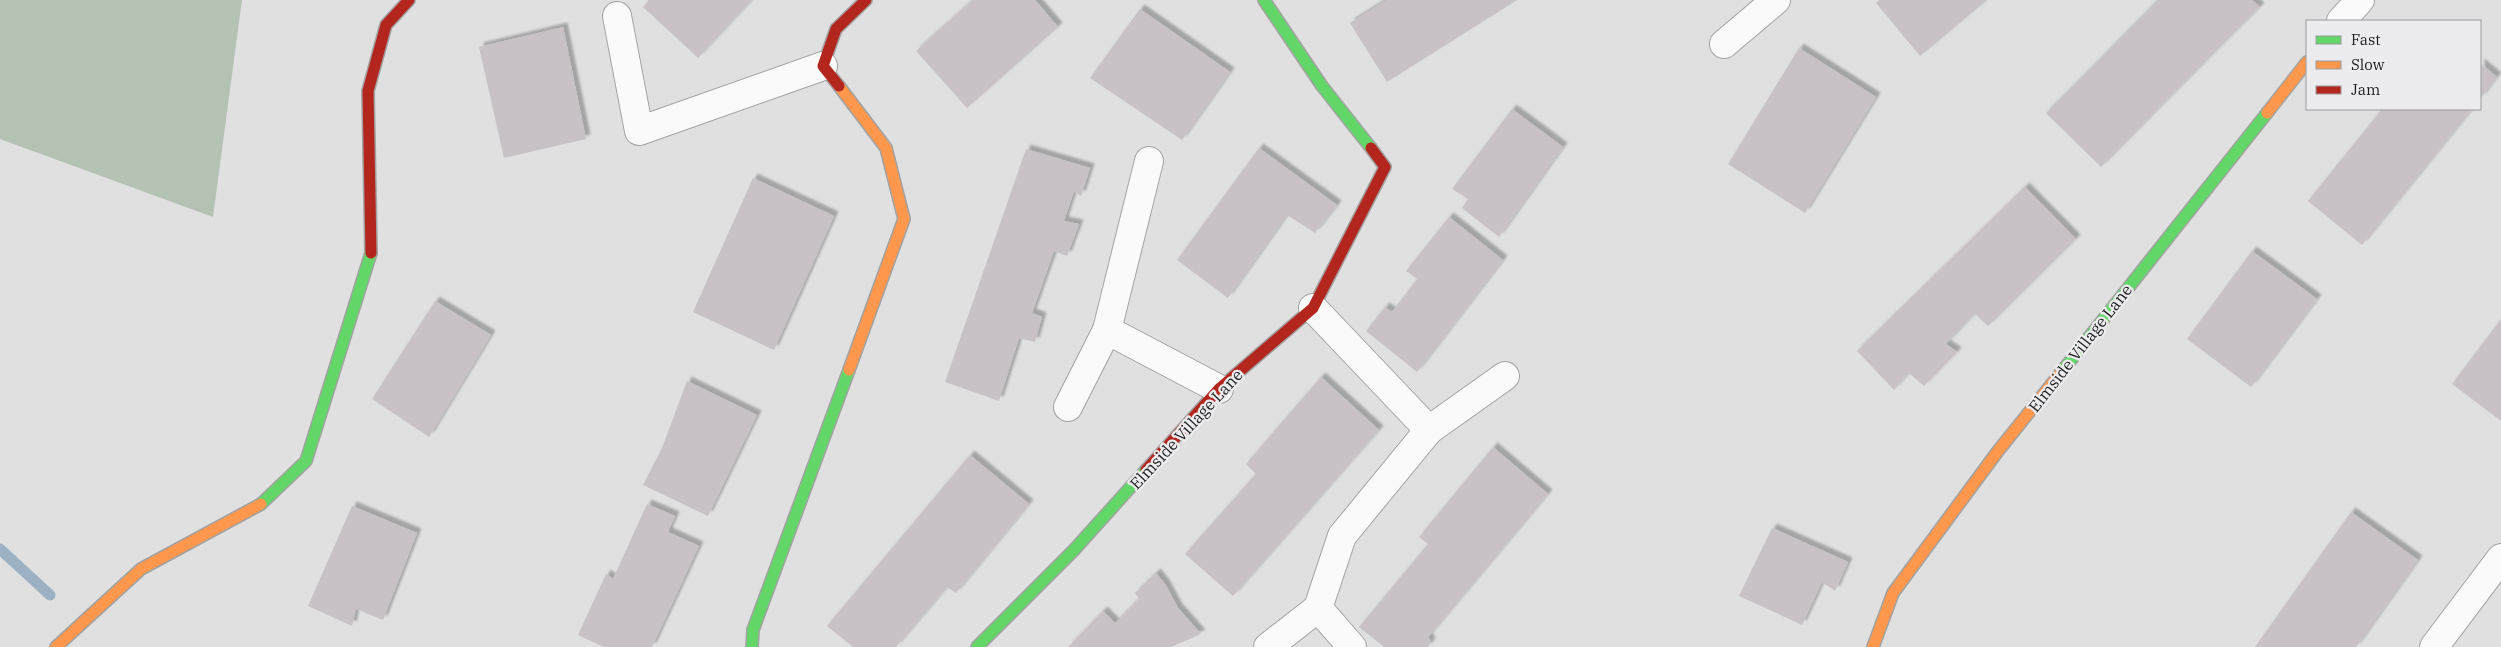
<svg xmlns="http://www.w3.org/2000/svg" width="2501" height="647" font-family="'IBM Plex Serif',serif">
<style>
.forest{fill:#b3c2b3}
.lines{fill:none;stroke-linecap:round;stroke-linejoin:round}
.stream{stroke:#9cb1c3;stroke-width:11}
.building{fill:#c8c1c5;filter:url(#shadow)}
.street-casing{stroke:#a2a2a2;stroke-width:30}
.fast-casing{stroke:#a2a2a2;stroke-width:14}
.slow-casing{stroke:#a2a2a2;stroke-width:14}
.jam-casing{stroke:#a2a2a2;stroke-width:14}
.street{stroke:#fafafa;stroke-width:28}
.fast{stroke:#63d668;stroke-width:11}
.slow{stroke:#ff974d;stroke-width:11}
.jam{stroke:#b3261e;stroke-width:11}
.labels{text-anchor:middle;dominant-baseline:central;stroke-width:4.5;stroke-linejoin:round;paint-order:stroke}
.street-label{font-size:16px;fill:#1e1e1f;stroke:#ececee}
</style>
<defs>
<filter id="shadow"><feDropShadow dx="4.5" dy="-4.5" stdDeviation="1" flood-color="#0004"/></filter>
</defs>
<rect width="100%" height="100%" fill="#e0e0e0"/>
<path class="forest" d="M 0,0 L 242,0 L 213,217 L 0,139 Z"/>
<g class="lines">
<path class="stream" d="M 0,549 L 50,595"/>
</g>
<g class="building">
<path d="M 649,0 L 752,0 L 698,58 L 643,7 Z"/>
<path d="M 973,0 L 1035,0 L 1058,27 L 967,108 L 916,51 Z"/>
<path d="M 1387,0 L 1517,0 L 1387,82 L 1350,23 Z"/>
<path d="M 1879,0 L 1987,0 L 1920,56 L 1876,3 Z"/>
<path d="M 2158,0 L 2252,0 L 2260,7 L 2101,167 L 2046,113 Z"/>
<path d="M 1140,9 L 1230,72 L 1182,140 L 1090,78 Z"/>
<path d="M 563,27 L 586,139 L 504,158 L 479,47 Z"/>
<path d="M 1799,48 L 1876,97 L 1805,213 L 1728,164 Z"/>
<path d="M 2480,63 L 2497,77 L 2480,99 Z"/>
<path d="M 1512,109 L 1563,147 L 1499,237 L 1462,208 L 1468,199 L 1452,189 Z"/>
<path d="M 2382,109 L 2472,109 L 2362,245 L 2308,201 Z"/>
<path d="M 1259,148 L 1337,205 L 1315,233 L 1287,215 L 1228,298 L 1177,260 Z"/>
<path d="M 1026,149 L 1090,168 L 1081,196 L 1074,191 L 1064,221 L 1079,224 L 1067,256 L 1054,251 L 1032,313 L 1042,317 L 1035,342 L 1019,338 L 999,401 L 945,382 Z"/>
<path d="M 753,178 L 834,216 L 774,350 L 693,312 Z"/>
<path d="M 2025,187 L 2076,239 L 1988,326 L 1975,314 L 1946,344 L 1957,352 L 1924,386 L 1909,373 L 1894,390 L 1857,351 Z"/>
<path d="M 1449,217 L 1503,260 L 1417,372 L 1366,331 L 1385,307 L 1392,312 L 1417,279 L 1406,271 Z"/>
<path d="M 2252,251 L 2317,299 L 2251,387 L 2187,339 Z"/>
<path d="M 435,301 L 491,335 L 429,437 L 372,399 Z"/>
<path d="M 2501,319 L 2501,421 L 2452,384 Z"/>
<path d="M 1321,377 L 1379,430 L 1233,596 L 1185,554 L 1256,474 L 1246,464 Z"/>
<path d="M 687,381 L 757,415 L 708,516 L 643,485 L 662,448 Z"/>
<path d="M 1493,447 L 1548,494 L 1428,637 L 1431,642 L 1428,647 L 1384,647 L 1359,627 L 1428,544 L 1419,537 Z"/>
<path d="M 970,455 L 1029,504 L 956,593 L 947,587 L 896,647 L 853,647 L 827,626 Z"/>
<path d="M 647,504 L 675,516 L 668,532 L 699,546 L 652,647 L 604,647 L 578,635 L 606,574 L 613,579 Z"/>
<path d="M 352,506 L 417,533 L 383,620 L 356,609 L 352,626 L 308,606 Z"/>
<path d="M 2351,512 L 2418,560 L 2356,647 L 2255,647 Z"/>
<path d="M 1772,528 L 1848,562 L 1835,591 L 1822,582 L 1802,625 L 1739,596 Z"/>
<path d="M 1156,573 L 1165,584 L 1178,608 L 1201,634 L 1171,647 L 1068,647 L 1103,611 L 1115,623 L 1139,599 L 1135,593 Z"/>
</g>
<g class="lines">
<defs>
<g id="street">
<path d="M 617,16 L 639,131 L 823,66"/>
<path d="M 2341,21 L 2360,0"/>
<path d="M 1724,44 L 1776,0"/>
<path d="M 1313,308 L 1429,430"/>
<path d="M 1107,330 L 1219,389"/>
<path d="M 1068,407 L 1107,330 L 1149,161"/>
<path d="M 1318,608 L 1352,647"/>
<path d="M 1268,647 L 1318,608 L 1342,536 L 1429,430 L 1505,376"/>
<path d="M 2434,647 L 2501,558"/>
</g>
<g id="fast">
<path d="M 1264,0 L 1322,86 L 1371,148"/>
<path d="M 2063,370 L 2267,113"/>
<path d="M 261,504 L 306,461 L 371,253"/>
<path d="M 752,647 L 753,630 L 849,370"/>
<path d="M 977,647 L 1074,550 L 1146,470"/>
</g>
<g id="slow">
<path d="M 839,86 L 886,148 L 904,219 L 849,370"/>
<path d="M 2267,113 L 2307,62"/>
<path d="M 56,647 L 141,569 L 261,504"/>
<path d="M 1873,647 L 1893,593 L 1998,451 L 2063,370"/>
</g>
<g id="jam">
<path d="M 839,86 L 823,66 L 836,29 L 866,0"/>
<path d="M 371,253 L 368,91 L 386,25 L 409,0"/>
<path d="M 1146,470 L 1219,389 L 1313,308 L 1385,167 L 1371,148"/>
</g>
</defs>
<use href="#street" class="street-casing"/>
<use href="#fast" class="fast-casing"/>
<use href="#slow" class="slow-casing"/>
<use href="#jam" class="jam-casing"/>
<use href="#street" class="street"/>
<use href="#fast" class="fast"/>
<use href="#slow" class="slow"/>
<use href="#jam" class="jam"/>
</g>
<g class="labels">
<g class="street-label">
<text transform="translate(2080 348) rotate(-52)">Elmside Village Lane</text>
<text transform="translate(1186 429) rotate(-47)">Elmside Village Lane</text>
</g>
</g>
<rect x="2306" y="20" width="175" height="90" fill="#ececee" stroke="#9a9a9b"/>
<rect x="2316" y="36" width="25" height="8" fill="#63d668" stroke="#9a9a9b"/>
<text x="2351" y="45" font-size="15" fill="#1e1e1f">Fast</text>
<rect x="2316" y="61" width="25" height="8" fill="#ff974d" stroke="#9a9a9b"/>
<text x="2351" y="70" font-size="15" fill="#1e1e1f">Slow</text>
<rect x="2316" y="86" width="25" height="8" fill="#b3261e" stroke="#9a9a9b"/>
<text x="2351" y="95" font-size="15" fill="#1e1e1f">Jam</text>
</svg>
